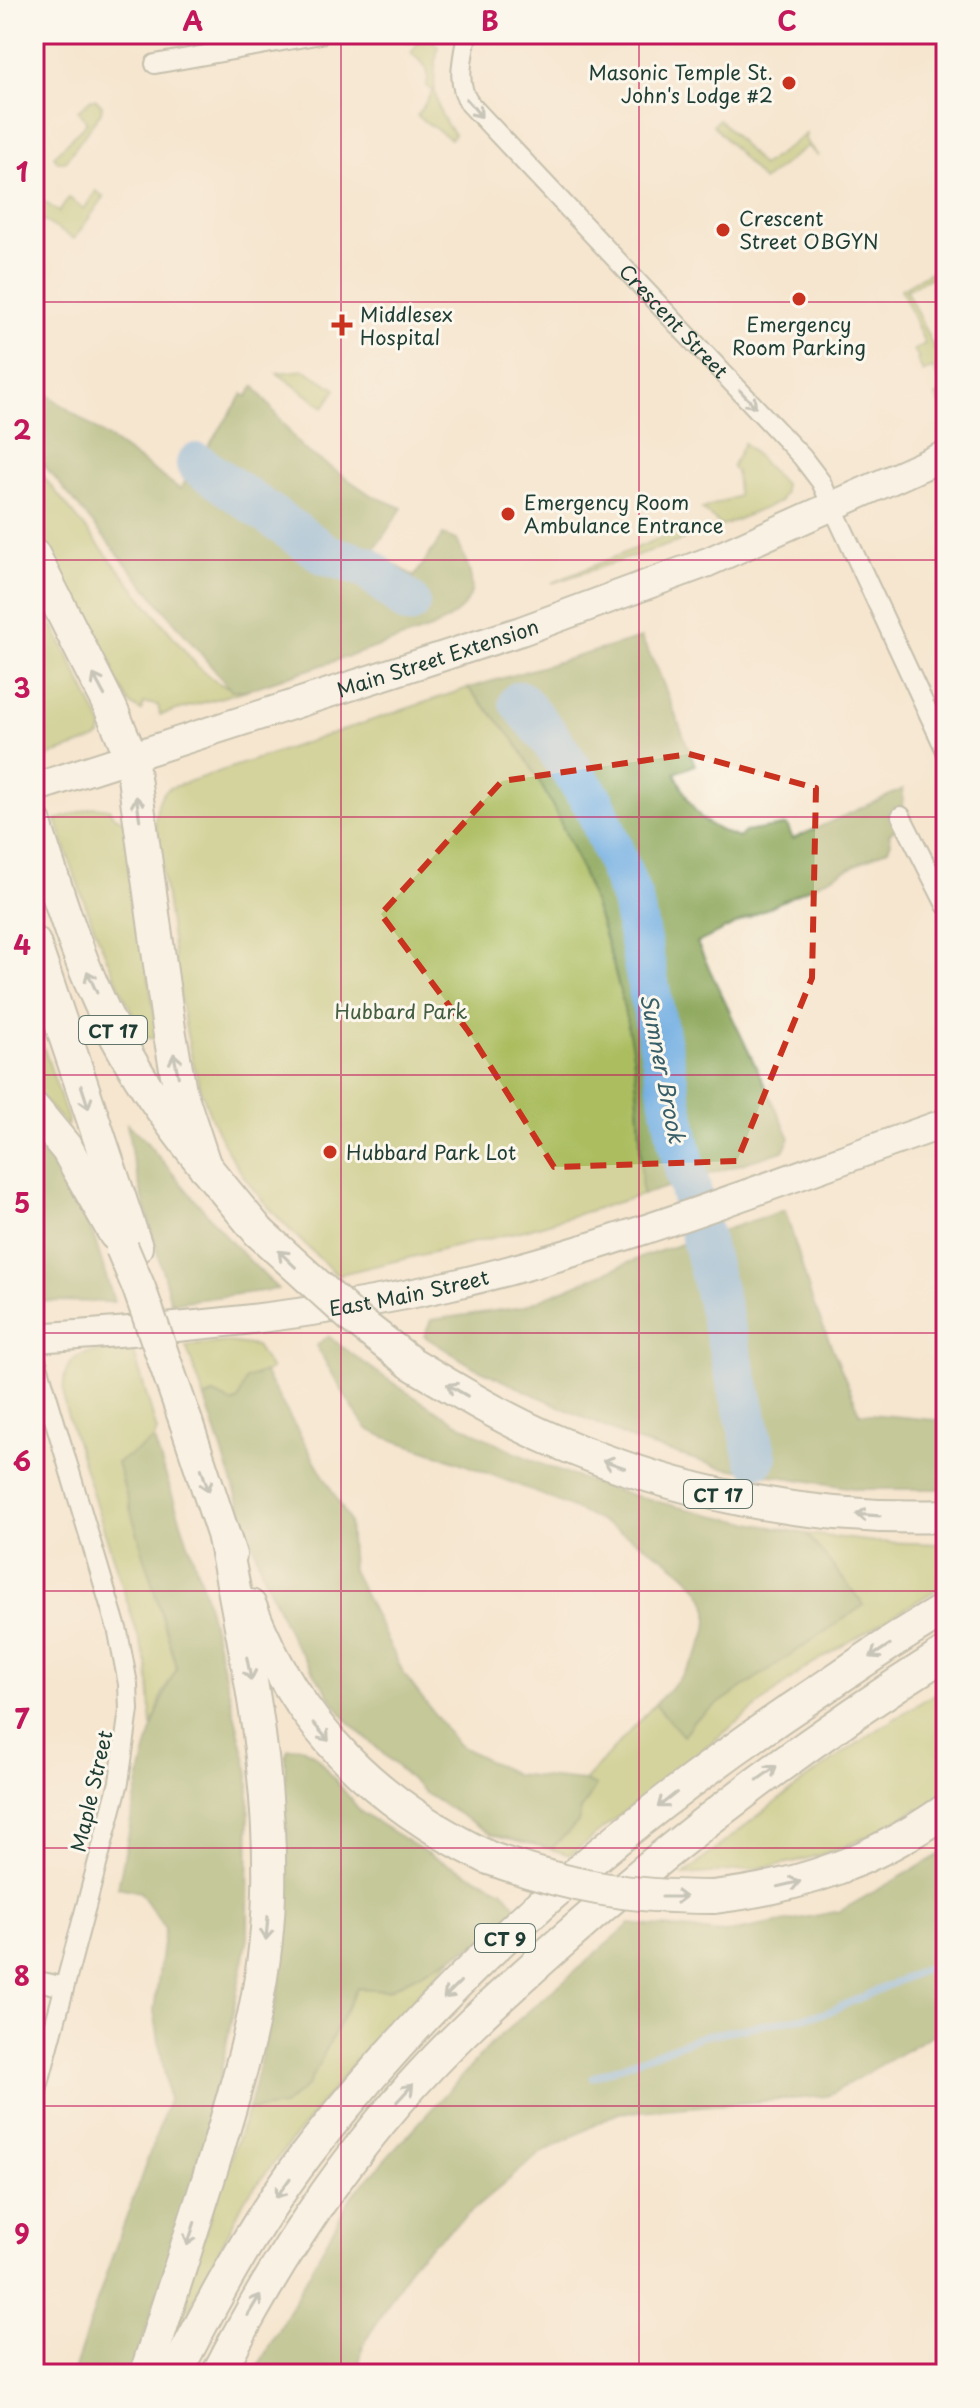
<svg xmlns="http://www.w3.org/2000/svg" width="980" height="2408" font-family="'Playpen Sans',sans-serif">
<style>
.green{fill:#acbd60;stroke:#667d4a;stroke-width:2}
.forest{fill:#89a456;stroke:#547045;stroke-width:2}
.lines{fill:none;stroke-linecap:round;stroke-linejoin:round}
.stream{stroke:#71aee3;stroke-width:7}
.river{stroke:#71aee3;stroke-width:42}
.street-casing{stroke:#8a9282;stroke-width:22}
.primary-casing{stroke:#8a9282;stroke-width:32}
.highway-casing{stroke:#8a9282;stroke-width:36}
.street{stroke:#fff;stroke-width:18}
.primary{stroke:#fff;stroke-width:28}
.highway{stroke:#fff;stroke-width:32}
.highway-bridge-casing{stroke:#8a9282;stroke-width:36;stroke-linecap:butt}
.highway-bridge{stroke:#fff;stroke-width:32}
.oneway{stroke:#8f9e9a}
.marked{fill:none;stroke:#c8321e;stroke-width:6;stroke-dasharray:16 10;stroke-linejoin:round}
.grid{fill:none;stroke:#c2185b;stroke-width:2;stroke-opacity:0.55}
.poi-dot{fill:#c8321e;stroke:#fbf7ec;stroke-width:3}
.labels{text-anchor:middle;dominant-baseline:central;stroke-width:6;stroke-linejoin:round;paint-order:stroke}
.shield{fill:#fbf7ec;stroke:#61756b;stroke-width:2}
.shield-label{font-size:18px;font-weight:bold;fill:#1f3d34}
.poi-label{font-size:20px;fill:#1f3d34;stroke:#fbf7ec;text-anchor:start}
.street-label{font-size:20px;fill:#1f3d34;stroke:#fbf7ec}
.park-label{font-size:20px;fill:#425d3f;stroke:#fbf7ec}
.water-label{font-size:22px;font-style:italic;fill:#385f69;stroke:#fbf7ec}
.neatline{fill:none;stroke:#c2185b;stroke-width:3}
.grid-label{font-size:26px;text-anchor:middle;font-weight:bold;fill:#c2185b}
</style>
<rect width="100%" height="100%" fill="#fbf7ec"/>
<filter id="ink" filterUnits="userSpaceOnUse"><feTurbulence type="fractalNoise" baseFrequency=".0125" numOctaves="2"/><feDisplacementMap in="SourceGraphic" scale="16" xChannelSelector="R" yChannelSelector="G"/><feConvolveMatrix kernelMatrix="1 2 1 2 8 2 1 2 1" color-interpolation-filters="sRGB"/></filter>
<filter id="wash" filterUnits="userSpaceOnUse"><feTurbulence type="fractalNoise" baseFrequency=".006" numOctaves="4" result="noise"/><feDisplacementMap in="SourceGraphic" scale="32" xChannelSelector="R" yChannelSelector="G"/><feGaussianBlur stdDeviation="1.8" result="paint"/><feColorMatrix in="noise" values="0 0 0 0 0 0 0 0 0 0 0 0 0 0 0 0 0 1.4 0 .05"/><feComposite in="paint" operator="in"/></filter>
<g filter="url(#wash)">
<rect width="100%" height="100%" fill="#f6e6cf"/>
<g class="green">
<path d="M 423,35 L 429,37 L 438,46 C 432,80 431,107 454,134 L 451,139 L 417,116 L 433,91 L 426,86 C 433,70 423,63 411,53 L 419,41 L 406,43 L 410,36 Z"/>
<path d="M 91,99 L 95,99 L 102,105 L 101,112 L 65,162 L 58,162 L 54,156 L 87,122 L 78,111 Z"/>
<path d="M 719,119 L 762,166 L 806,134 L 805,140 L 818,156 L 807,146 L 763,181 L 713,125 Z"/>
<path d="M 96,191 L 104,197 L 74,239 L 34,215 L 34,195 L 59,212 L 69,198 L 84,209 Z"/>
<path d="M 946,250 L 946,270 L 906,290 L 946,373 L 946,416 L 936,396 L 945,391 L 933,368 L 923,372 L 917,360 L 919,358 L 914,350 L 925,344 L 901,289 L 937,268 L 940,265 L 937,255 Z"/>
<path d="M 305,370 L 336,389 L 324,407 L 277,373 Z"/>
<path d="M 744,443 L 784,484 L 784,493 L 779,502 L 722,526 L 702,509 L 738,496 L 736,472 L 732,467 Z"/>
<path d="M 34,465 L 197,666 C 214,681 224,690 247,690 L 160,715 L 158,705 L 144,703 L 141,711 L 130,704 L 77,611 L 34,527 Z"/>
<path d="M 682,529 L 688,530 L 693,537 L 552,583 Z"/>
<path d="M 34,587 L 103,727 L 100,736 L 94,740 L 53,754 L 37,764 L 34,754 Z"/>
<path d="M 468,688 C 484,706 503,724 516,743 C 573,830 612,941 631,1043 C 640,1093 640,1144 642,1195 L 525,1230 L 337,1275 C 300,1240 262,1206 235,1163 C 194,1099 184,1027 174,954 C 168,909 161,865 155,821 C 157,808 158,794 170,788 Z"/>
<path d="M 94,807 L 109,809 L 113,816 L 123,821 L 130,839 L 155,1022 L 155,1039 L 145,1037 C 107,968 81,895 56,820 Z"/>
<path d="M 34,1019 L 68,1120 L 67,1126 L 34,1090 Z"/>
<path d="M 229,1342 L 256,1346 L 271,1369 C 260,1374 242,1403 232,1402 C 227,1402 219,1397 214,1394 L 205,1399 L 186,1346 Z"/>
<path d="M 133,1349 L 157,1431 L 154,1440 L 117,1463 L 177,1668 L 162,1695 L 152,1730 L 148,1667 L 65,1407 C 57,1348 85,1352 133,1349 Z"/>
<path d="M 807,1534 L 876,1542 L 946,1544 L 946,1584 L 807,1667 L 570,1855 L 551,1849 L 578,1822 L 581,1810 L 596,1786 L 584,1781 L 655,1704 L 684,1735 L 693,1721 L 864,1605 Z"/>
<path d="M 946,1687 L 946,1801 L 923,1817 L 918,1808 C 900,1818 883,1830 864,1838 C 809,1865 745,1871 684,1875 C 767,1806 853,1742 946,1687 Z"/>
<path d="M 455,1955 L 356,2060 L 245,2199 L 173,2341 L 191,2270 L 248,2110 L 283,2106 L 308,2085 L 357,1988 L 388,1990 Z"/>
</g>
<g class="forest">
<path d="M 34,385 L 180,489 L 243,394 L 247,397 L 254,386 L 302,448 L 371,495 L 402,508 L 374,550 L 414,577 L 443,535 L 457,540 C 478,587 482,602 431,629 L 247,690 L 231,690 L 34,453 Z"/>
<path d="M 641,638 L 657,668 L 695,765 L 675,773 C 694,811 697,824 739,838 L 745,832 L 787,825 L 793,839 L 903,789 L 903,807 L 898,816 L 898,827 L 889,834 L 891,842 L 888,849 L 697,943 L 790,1138 L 783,1151 L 642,1195 C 640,1144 640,1093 631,1043 C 613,941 573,830 516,743 C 503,724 484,706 468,688 Z"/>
<path d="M 127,1124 L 142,1137 L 229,1240 L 278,1289 L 171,1303 L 132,1157 Z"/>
<path d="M 34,1138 L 70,1190 L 94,1237 L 114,1302 L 40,1301 L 38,1230 L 34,1227 Z"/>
<path d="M 785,1210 L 813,1303 L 860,1413 L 935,1420 L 946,1419 L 946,1489 L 860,1489 L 719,1467 L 635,1441 L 474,1367 L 424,1336 L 431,1320 L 522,1307 L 645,1256 Z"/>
<path d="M 328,1336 C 407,1397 498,1453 593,1483 C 663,1506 735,1520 807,1534 L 864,1605 L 693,1721 L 683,1736 L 655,1704 C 679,1679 711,1650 708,1612 C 704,1549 491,1474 436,1454 C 418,1447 383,1439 368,1429 C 359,1423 325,1360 316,1346 Z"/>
<path d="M 264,1372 L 349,1520 L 352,1570 L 404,1674 L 458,1745 L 514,1774 L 584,1781 L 596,1786 L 581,1810 L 578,1822 L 551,1849 L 491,1834 L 425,1793 L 345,1718 L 292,1640 L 263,1575 L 205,1399 L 214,1394 L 232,1403 L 238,1401 L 246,1379 Z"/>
<path d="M 154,1440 L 204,1591 L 249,1773 L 248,1938 L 209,2130 L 132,2374 L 73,2374 L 108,2268 L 169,2100 L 154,2011 L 165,1928 L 140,1892 L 118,1887 C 133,1817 143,1730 177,1668 L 117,1463 Z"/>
<path d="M 300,1747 L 315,1755 L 361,1812 L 435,1858 L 502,1889 L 517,1908 L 483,1941 L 388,1990 L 357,1988 L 308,2085 L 283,2106 L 248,2110 L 279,1987 L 287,1905 L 285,1757 L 288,1749 Z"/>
<path d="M 946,1851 L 946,2027 L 827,2096 L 617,2113 L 539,2154 L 413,2261 L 363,2346 L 357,2374 L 254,2374 L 351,2197 L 495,2040 L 630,1924 L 724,1933 L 840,1911 Z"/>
</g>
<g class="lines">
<path class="stream" d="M 593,2077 L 702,2036 L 826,2013 L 946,1960"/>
<g class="river">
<path d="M 197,464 L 327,555 L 367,567 L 409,603"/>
<path d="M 520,702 L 547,734 L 595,805 L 632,900 L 679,1144 L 756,1457"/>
</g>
</g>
</g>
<g filter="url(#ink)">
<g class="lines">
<defs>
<g id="street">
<path id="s1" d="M 467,34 C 463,58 455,83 470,104 L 802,457 L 821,482 L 946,751"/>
<path d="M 155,64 L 321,34"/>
<path d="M 901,816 L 946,905"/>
<path d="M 34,1352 L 118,1632 L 128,1684 L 129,1710 L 119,1782 L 34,2102"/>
<path d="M 34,1980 L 64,1987"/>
</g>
<g id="primary">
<path id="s2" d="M 34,788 L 521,631 L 708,562 L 946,455"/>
<path id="s3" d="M 34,1338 C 172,1329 311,1317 447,1286 C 617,1247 781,1180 946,1123"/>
</g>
<g id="highway">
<path d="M 34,556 L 111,709 L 131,756 L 169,1029 L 180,1091 L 205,1167"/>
<path d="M 34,821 C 57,891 78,962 112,1028 C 150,1103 205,1167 259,1232"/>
<path d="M 34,943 L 136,1247"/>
<path d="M 34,1109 L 67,1149 L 115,1234"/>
<path d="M 411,1363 C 458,1391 505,1420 555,1441 C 678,1494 812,1521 946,1516"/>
<path d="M 186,1422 L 230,1555"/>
<path d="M 250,1606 C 296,1725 375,1803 489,1858"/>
<path d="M 713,1897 C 801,1887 873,1861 946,1810"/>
<path d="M 146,2374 C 167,2308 188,2243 209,2177 C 238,2084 267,1991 269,1893 C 272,1772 247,1655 224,1538"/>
<path d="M 175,2374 C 217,2293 260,2213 316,2142 C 456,1964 632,1815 819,1691 C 860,1663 902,1634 946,1609"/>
<path d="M 218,2374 C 268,2276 326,2184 398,2101 C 444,2047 497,1999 550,1952 C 674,1841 805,1742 946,1653"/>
</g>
</defs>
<use href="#street" class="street-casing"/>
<use href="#primary" class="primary-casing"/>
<use href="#highway" class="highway-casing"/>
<use href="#street" class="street"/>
<use href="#primary" class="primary"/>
<use href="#highway" class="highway"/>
<defs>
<g id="highway-bridge">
<path d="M 259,1232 L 352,1317 L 411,1363"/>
<path d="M 122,1248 L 139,1288 L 186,1422"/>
<path d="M 489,1858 C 570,1887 627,1897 713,1897"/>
</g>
</defs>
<use href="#highway-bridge" class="highway-bridge-casing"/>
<use href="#highway-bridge" class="highway-bridge"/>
</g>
<defs><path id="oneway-shaft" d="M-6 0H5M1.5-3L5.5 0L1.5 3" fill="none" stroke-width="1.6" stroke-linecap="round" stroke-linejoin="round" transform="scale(2)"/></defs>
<g class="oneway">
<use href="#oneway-shaft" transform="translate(474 108) rotate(50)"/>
<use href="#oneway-shaft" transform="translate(748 399) rotate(47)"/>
<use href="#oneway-shaft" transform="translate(99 685) rotate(-118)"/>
<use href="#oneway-shaft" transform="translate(138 808) rotate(-98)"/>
<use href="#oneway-shaft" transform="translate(92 982) rotate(-114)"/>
<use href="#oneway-shaft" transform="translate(176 1065) rotate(-101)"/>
<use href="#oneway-shaft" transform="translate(85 1097) rotate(72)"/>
<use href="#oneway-shaft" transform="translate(287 1259) rotate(-136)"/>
<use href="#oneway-shaft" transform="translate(457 1390) rotate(-150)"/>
<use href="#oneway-shaft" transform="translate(614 1464) rotate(-161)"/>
<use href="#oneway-shaft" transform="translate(205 1480) rotate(72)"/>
<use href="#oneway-shaft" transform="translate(868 1515) rotate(-176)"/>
<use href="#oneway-shaft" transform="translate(880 1651) rotate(147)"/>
<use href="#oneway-shaft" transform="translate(249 1669) rotate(79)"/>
<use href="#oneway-shaft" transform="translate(321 1732) rotate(49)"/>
<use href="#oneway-shaft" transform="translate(767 1773) rotate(-36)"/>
<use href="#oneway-shaft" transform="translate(667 1800) rotate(142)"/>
<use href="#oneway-shaft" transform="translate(789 1884) rotate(-13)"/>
<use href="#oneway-shaft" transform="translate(674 1897)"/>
<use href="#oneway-shaft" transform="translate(267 1928) rotate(95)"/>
<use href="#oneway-shaft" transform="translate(452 1990) rotate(135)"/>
<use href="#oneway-shaft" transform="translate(405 2093) rotate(-47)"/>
<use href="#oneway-shaft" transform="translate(283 2188) rotate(126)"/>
<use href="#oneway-shaft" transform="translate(191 2234) rotate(108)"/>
<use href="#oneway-shaft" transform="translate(254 2305) rotate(-59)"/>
</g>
</g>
<path d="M0 0H980V2408H0ZM 689,754 L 816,788 L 812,978 L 737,1161 L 554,1167 L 468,1031 L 381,914 L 502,781 Z" fill="#f6e6cf" fill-opacity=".55" fill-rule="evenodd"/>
<path class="marked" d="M 689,754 L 816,788 L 812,978 L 737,1161 L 554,1167 L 468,1031 L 381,914 L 502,781 Z"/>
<path class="grid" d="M 341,34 L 341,2374M 639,34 L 639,2374M 34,302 L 946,302M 34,560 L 946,560M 34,817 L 946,817M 34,1075 L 946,1075M 34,1333 L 946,1333M 34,1591 L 946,1591M 34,1848 L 946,1848M 34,2106 L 946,2106"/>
<g class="poi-dot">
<circle cx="789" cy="83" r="8"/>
<circle cx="723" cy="230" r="8"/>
<circle cx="799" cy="299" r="8"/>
<path d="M338 313h8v8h8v8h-8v8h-8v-8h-8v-8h8z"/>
<circle cx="508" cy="514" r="8"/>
<circle cx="330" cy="1152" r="8"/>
</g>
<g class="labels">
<g class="shield">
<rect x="79" y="1016" width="68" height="28" rx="6"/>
<rect x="684" y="1480" width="68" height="28" rx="6"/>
<rect x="475" y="1924" width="60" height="28" rx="6"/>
</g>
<g class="shield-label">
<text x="113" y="1030">CT 17</text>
<text x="718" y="1494">CT 17</text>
<text x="505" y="1938">CT 9</text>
</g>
<g class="poi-label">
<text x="773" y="72" text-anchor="end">Masonic Temple St.<tspan x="773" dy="23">John's Lodge #2</tspan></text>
<text x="739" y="218">Crescent<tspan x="739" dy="23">Street OBGYN</tspan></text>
<text x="360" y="314">Middlesex<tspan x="360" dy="23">Hospital</tspan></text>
<text x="799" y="324" text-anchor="middle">Emergency<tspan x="799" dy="23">Room Parking</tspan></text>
<text x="524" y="502">Emergency Room<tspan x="524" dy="23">Ambulance Entrance</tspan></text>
<text x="346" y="1152">Hubbard Park Lot</text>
</g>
<g class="street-label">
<text stroke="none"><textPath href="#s1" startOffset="370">Crescent Street</textPath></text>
<text stroke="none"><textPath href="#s2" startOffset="424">Main Street Extension</textPath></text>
<text stroke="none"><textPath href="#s3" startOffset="378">East Main Street</textPath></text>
<text transform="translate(91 1791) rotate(-77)">Maple Street</text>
</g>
<g class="park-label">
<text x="401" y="1011">Hubbard Park</text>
</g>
<g class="water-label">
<text transform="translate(664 1068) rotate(79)">Sumner Brook</text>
</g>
</g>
<rect width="980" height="2408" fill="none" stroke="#fbf7ec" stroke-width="88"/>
<rect x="44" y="44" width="892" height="2320" class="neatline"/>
<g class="grid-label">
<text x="193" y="31">A</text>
<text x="490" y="31">B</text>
<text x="787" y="31">C</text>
<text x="22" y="182">1</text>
<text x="22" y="440">2</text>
<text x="22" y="698">3</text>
<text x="22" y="955">4</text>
<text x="22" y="1213">5</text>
<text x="22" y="1471">6</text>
<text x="22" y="1729">7</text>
<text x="22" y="1986">8</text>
<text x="22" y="2244">9</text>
</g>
</svg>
